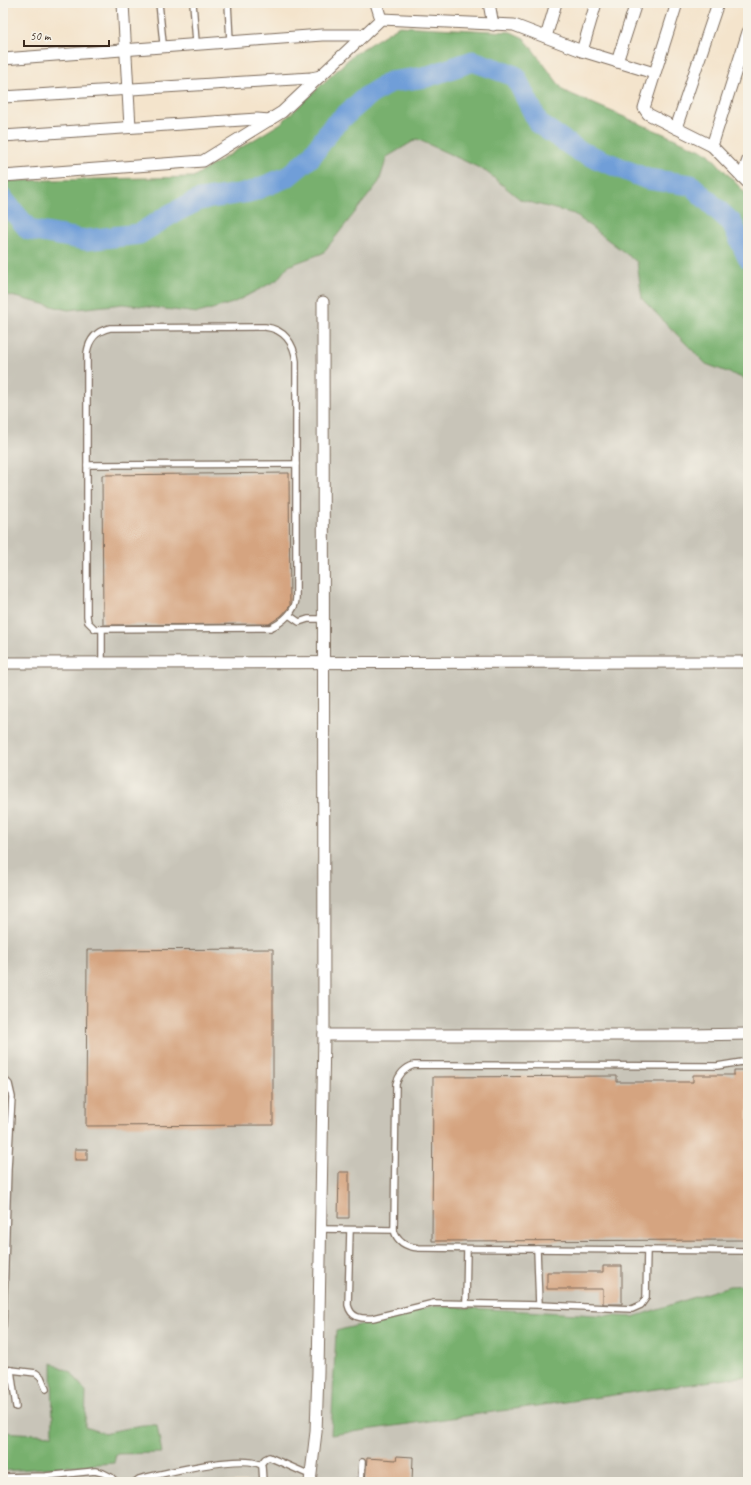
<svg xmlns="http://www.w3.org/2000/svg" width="751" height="1485" font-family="Caveat,sans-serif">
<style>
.industrial{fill:#c8c4b8}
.forest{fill:#78b06e;stroke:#5a6d46}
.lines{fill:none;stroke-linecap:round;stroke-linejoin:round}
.river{stroke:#6f9ed8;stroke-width:21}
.building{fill:#d5a480}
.lane-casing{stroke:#7c6b5b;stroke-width:8}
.street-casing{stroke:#7c6b5b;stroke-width:13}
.lane{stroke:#fff;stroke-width:5.5}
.street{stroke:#fff;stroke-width:11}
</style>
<rect width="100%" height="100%" fill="#f7f3e8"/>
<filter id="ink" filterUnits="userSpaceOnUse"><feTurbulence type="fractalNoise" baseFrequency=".025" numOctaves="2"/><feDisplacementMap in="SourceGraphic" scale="8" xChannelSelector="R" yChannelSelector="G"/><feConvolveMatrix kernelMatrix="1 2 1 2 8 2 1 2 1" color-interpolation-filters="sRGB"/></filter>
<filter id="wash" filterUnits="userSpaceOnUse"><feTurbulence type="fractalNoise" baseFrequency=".012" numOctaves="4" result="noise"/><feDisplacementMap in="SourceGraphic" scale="16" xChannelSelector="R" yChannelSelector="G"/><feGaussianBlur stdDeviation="0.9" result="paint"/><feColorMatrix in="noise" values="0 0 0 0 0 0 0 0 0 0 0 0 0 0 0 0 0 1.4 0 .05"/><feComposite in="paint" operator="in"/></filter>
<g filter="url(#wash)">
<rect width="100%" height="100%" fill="#f4e4cc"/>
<path class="industrial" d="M 417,139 L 484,170 L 521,200 L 574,214 L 637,262 L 642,299 L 706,364 L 748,380 L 748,1285 L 729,1286 L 633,1317 L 433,1306 L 331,1435 L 748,1376 L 748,1482 L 3,1482 L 3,294 L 68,310 L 123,304 L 198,313 L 277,280 L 288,266 L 323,253 L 379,182 L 387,157 Z"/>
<g class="forest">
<path d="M 399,26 L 511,32 L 524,38 L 564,91 L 708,153 L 748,196 L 748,380 L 706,364 L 642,299 L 637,262 L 574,214 L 521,200 L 484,170 L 417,139 L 387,157 L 379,182 L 323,253 L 288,266 L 277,280 L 233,303 L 198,313 L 123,304 L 68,310 L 3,294 L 3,181 L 193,177 L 281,123 L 354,54 Z"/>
<path d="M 748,1285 L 748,1376 L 331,1435 L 336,1331 L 433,1306 L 633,1317 L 729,1286 Z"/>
<path d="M 52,1363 L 71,1372 L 86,1392 L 85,1427 L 104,1433 L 142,1425 L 157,1425 L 162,1453 L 116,1454 L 114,1463 L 3,1471 L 3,1432 L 53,1435 Z"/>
</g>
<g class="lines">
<path class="river" d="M 3,199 L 29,230 L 86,240 L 139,234 L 171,214 L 199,200 L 250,192 L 287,177 L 311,157 L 333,126 L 366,97 L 390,82 L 426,77 L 473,61 L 515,76 L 539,124 L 579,151 L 647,179 L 691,185 L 732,223 L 748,258"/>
</g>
<g id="blocks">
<g class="building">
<path d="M 289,473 L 290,606 L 281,616 L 269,624 L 103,625 L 102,475 Z"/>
<path d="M 273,949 L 273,1125 L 86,1126 L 87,950 Z"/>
<path d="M 734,1070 L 748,1070 L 748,1240 L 432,1241 L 433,1077 L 617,1076 L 617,1082 L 693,1082 L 693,1075 L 734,1075 Z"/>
<rect x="75" y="1149" width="12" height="11"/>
<path d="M 339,1172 L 349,1172 L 349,1218 L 338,1218 Z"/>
<path d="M 603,1266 L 622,1266 L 622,1304 L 603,1304 L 603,1289 L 547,1289 L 547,1272 L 603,1272 Z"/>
<path d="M 397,1456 L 413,1457 L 412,1482 L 365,1482 L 367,1458 L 396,1460 Z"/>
</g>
</g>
</g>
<g filter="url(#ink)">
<use href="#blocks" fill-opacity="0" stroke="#7c6b5b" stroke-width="1"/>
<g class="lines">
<defs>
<g id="lane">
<path d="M 159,3 L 163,43"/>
<path d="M 193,3 L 196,42"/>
<path d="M 228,3 L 230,41"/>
<path d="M 265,327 C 284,329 294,343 296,361 L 296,598 C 296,611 282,623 270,628 L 95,629 L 88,622 L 87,616 L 87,353 C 89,339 96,331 110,328 Z"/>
<path d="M 87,465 L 296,464"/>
<path d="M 289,615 L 299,622 L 308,619 L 323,619"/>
<path d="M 102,630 L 102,663"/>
<path d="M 748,1061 L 717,1066 L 414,1065 C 404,1068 399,1074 396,1084 L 394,1230 C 397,1243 407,1247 419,1248 L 748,1251"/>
<path d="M 3,1078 L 9,1084 L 12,1097 L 8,1168 L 3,1326"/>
<path d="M 321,1229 L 394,1230"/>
<path d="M 350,1230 L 348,1305 C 351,1318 361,1319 373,1318 L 434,1303 L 539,1305 L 632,1309 L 641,1305 L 646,1298 L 647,1250"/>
<path d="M 537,1249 L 539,1305"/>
<path d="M 466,1304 L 467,1249"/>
<path d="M 3,1369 L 36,1373 L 41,1377 L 46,1389"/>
<path d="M 11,1370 L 16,1407"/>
<path d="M 261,1464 L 265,1459 L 269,1457 L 310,1475"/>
<path d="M 3,1477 L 46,1476 L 95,1471 L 103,1473 L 111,1477 L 116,1482"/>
<path d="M 135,1482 L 139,1479 C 161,1474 247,1452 262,1466 L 263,1482"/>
<path d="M 361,1482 L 362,1462"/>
</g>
<g id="street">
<path d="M 123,3 L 130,127"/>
<path d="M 376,3 L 381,19"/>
<path d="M 489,3 L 493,25"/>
<path d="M 677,3 L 644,108 L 648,114 L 712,146 L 748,183"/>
<path d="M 546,37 L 556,3"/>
<path d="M 582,51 L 596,3"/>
<path d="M 3,59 L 322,35 L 364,35"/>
<path d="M 617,62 L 636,3"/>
<path d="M 3,97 L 311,78 L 321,76"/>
<path d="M 676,128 L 718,3"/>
<path d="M 3,136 L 257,119 L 270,120"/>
<path d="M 712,146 L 748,32"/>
<path d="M 3,176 L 203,161 L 282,112 L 381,19 L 514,25 L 582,51 L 654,73"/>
<path d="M 742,177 L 748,160"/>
<path d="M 3,663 L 748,662"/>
<path d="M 324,1035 L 691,1035 L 748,1034"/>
<path d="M 310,1482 L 316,1432 L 318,1372 L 324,1035 L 323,302"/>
</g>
</defs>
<use href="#lane" class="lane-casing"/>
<use href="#street" class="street-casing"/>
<use href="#lane" class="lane"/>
<use href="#street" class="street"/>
</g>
</g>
<rect width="751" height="1485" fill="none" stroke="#f7f3e8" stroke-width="16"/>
<path d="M24 40v6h85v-6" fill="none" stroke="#3b2a1e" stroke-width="2"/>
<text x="30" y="40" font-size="12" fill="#3b2a1e" stroke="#f7f3e8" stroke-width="3" paint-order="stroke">50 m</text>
</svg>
